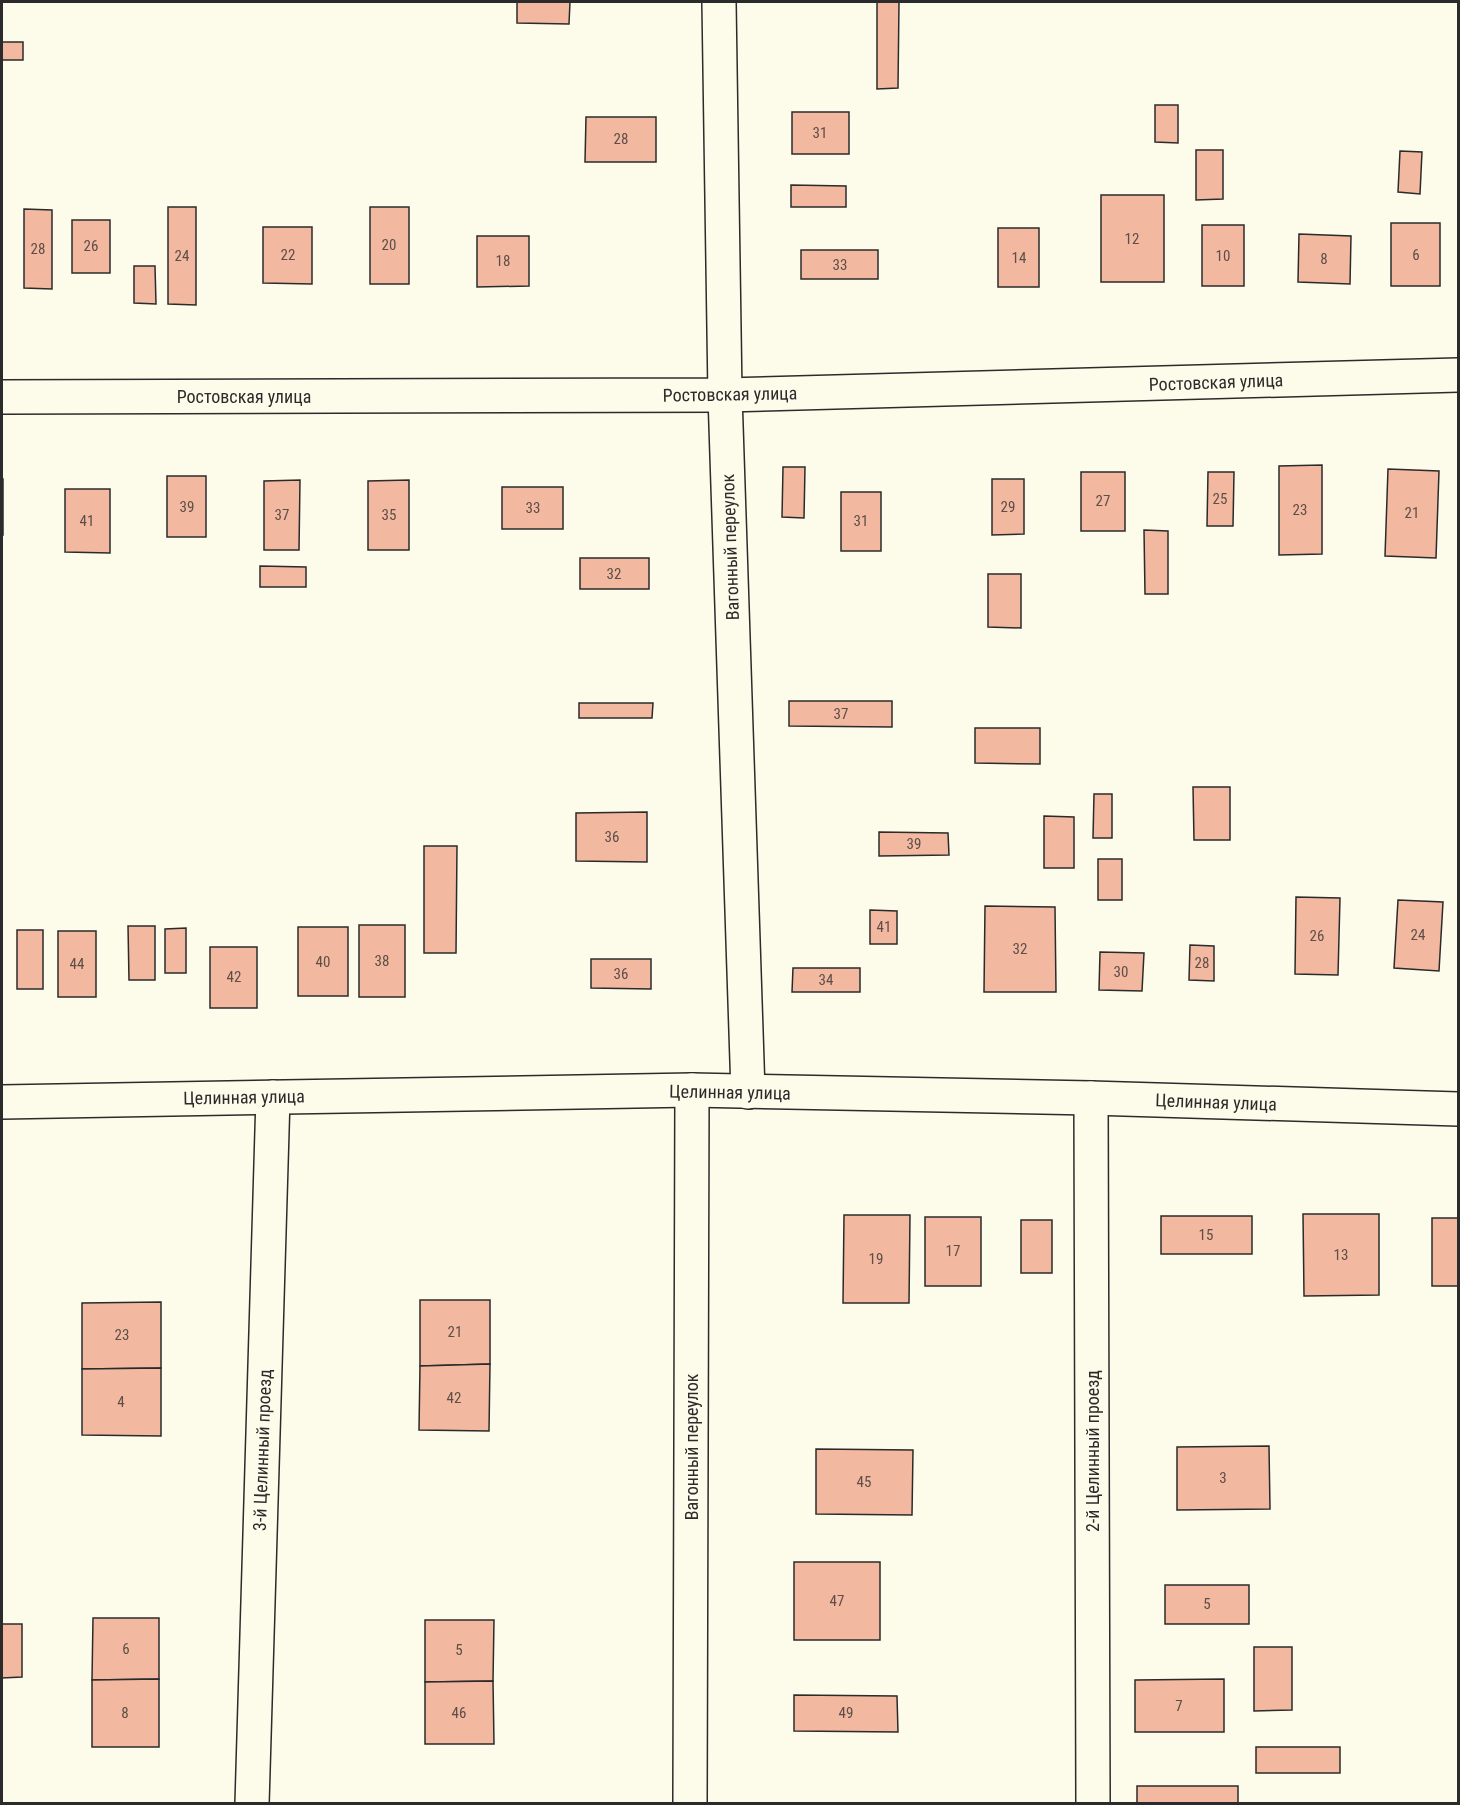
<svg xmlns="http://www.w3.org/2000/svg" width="1460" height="1805" font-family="'Roboto Condensed',sans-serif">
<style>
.building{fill:#f2b8a0;stroke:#2b2b2b;stroke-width:1.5}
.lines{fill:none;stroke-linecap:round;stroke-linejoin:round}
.minor-casing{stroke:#2b2b2b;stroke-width:36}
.minor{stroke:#fdfbea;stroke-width:33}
.labels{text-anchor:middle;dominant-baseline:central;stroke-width:4.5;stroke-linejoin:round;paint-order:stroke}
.number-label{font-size:15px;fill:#5d4e48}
.street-label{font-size:18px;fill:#2b2b2b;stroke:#fdfbea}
</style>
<rect width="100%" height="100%" fill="#fdfbea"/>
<g class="building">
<path d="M 517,2 L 570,2 L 569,24 L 517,23 Z"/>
<path d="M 877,2 L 899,2 L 898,88 L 877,89 Z"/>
<rect x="2" y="42" width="21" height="18"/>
<path d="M 1155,105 L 1178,105 L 1178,143 L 1155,142 Z"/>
<rect x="792" y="112" width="57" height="42"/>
<path d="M 586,117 L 656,117 L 656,162 L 585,162 Z"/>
<path d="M 1196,150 L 1223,150 L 1223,199 L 1196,200 Z"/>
<path d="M 1400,151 L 1422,152 L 1420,194 L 1398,192 Z"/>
<path d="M 791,185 L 846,186 L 846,207 L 791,207 Z"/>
<rect x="1101" y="195" width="63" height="87"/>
<path d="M 168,207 L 196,207 L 196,305 L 168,304 Z"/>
<rect x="370" y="207" width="39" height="77"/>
<path d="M 24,209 L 52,210 L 52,289 L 24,288 Z"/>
<rect x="72" y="220" width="38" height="53"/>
<rect x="1391" y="223" width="49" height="63"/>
<rect x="1202" y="225" width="42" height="61"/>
<path d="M 263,227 L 312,227 L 312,284 L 263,283 Z"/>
<rect x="998" y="228" width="41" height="59"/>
<path d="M 1299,234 L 1351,236 L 1350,284 L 1298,282 Z"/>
<path d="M 477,236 L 529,236 L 529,286 L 477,287 Z"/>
<rect x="801" y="250" width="77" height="29"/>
<path d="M 134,266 L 155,266 L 156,304 L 134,303 Z"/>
<path d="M 1322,465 L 1322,554 L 1279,555 L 1279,466 Z"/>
<path d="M 783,467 L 805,467 L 804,518 L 782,517 Z"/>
<path d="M 1388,469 L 1439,471 L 1436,558 L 1385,556 Z"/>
<rect x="1081" y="472" width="44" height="59"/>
<path d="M 1208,472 L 1234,472 L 1233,526 L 1207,526 Z"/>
<rect x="167" y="476" width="39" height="61"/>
<rect x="2" y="479" width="1" height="56"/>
<path d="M 992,479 L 1024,479 L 1024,534 L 992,535 Z"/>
<path d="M 300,480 L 299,550 L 264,550 L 264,481 Z"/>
<path d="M 409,480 L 409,550 L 368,550 L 368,481 Z"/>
<rect x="502" y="487" width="61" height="42"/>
<path d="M 65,489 L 110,489 L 110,553 L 65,552 Z"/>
<rect x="841" y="492" width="40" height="59"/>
<path d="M 1144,530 L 1168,531 L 1168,594 L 1145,594 Z"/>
<rect x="580" y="558" width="69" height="31"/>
<path d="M 260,566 L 306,567 L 306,587 L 260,587 Z"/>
<path d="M 988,574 L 1021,574 L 1021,628 L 988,627 Z"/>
<path d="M 789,701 L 892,701 L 892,727 L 789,726 Z"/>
<path d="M 579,703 L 653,703 L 652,718 L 579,718 Z"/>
<path d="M 975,728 L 1040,728 L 1040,764 L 975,763 Z"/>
<path d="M 1193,787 L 1230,787 L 1230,840 L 1194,840 Z"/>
<path d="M 1094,794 L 1112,794 L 1112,838 L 1093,838 Z"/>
<path d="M 647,812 L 647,862 L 576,861 L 576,813 Z"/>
<path d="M 1044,816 L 1074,817 L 1074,868 L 1044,868 Z"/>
<path d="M 879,832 L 948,833 L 949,855 L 879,856 Z"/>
<path d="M 424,846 L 457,846 L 456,953 L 424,953 Z"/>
<rect x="1098" y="859" width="24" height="41"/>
<path d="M 1296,897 L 1340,898 L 1338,975 L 1295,974 Z"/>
<path d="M 1398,900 L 1443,902 L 1439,971 L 1394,968 Z"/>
<path d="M 985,906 L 1055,907 L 1056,992 L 984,992 Z"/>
<path d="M 870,910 L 897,911 L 897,944 L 870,944 Z"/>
<rect x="359" y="925" width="46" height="72"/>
<path d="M 128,926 L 155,926 L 155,980 L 129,980 Z"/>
<rect x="298" y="927" width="50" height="69"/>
<path d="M 186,928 L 186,973 L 165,973 L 165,929 Z"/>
<rect x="17" y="930" width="26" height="59"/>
<rect x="58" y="931" width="38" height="66"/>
<path d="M 1190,945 L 1214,946 L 1214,981 L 1189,980 Z"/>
<rect x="210" y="947" width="47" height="61"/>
<path d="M 1100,952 L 1144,953 L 1142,991 L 1099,990 Z"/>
<path d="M 591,959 L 651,959 L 651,989 L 591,988 Z"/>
<path d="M 793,968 L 860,968 L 860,992 L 792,992 Z"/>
<path d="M 1303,1214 L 1379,1214 L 1379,1295 L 1304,1296 Z"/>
<path d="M 844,1215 L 910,1215 L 909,1303 L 843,1303 Z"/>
<rect x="1161" y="1216" width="91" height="38"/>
<rect x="925" y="1217" width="56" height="69"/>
<rect x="1432" y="1218" width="26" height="68"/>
<rect x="1021" y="1220" width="31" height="53"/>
<path d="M 420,1300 L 490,1300 L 490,1364 L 420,1366 Z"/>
<path d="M 161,1302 L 161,1368 L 82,1369 L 82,1303 Z"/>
<path d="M 490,1364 L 489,1431 L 419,1430 L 420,1366 Z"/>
<path d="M 161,1368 L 161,1436 L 82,1435 L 82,1369 Z"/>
<path d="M 1269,1446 L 1270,1509 L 1177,1510 L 1177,1447 Z"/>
<path d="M 816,1449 L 913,1450 L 912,1515 L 816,1514 Z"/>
<rect x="794" y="1562" width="86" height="78"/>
<rect x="1165" y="1585" width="84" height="39"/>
<path d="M 93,1618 L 159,1618 L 159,1679 L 92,1680 Z"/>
<path d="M 425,1620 L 494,1620 L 493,1681 L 425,1682 Z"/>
<path d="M 2,1624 L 22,1624 L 22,1677 L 2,1678 Z"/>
<path d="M 1254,1647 L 1292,1647 L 1292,1710 L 1254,1711 Z"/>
<path d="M 159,1679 L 159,1747 L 92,1747 L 92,1680 Z"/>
<path d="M 1224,1679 L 1224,1732 L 1135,1732 L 1135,1680 Z"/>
<path d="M 493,1681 L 494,1744 L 425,1744 L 425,1682 Z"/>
<path d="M 794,1695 L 897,1696 L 898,1732 L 794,1731 Z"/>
<rect x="1256" y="1747" width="84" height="26"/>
<rect x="1137" y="1786" width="101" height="18"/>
</g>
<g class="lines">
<defs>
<g id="minor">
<path d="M 719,2 L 725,395 L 748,1092"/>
<path d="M 2,397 L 725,395 L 1458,375"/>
<path d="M 1091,1098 L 1093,1804"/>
<path d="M 2,1102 L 692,1090 L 1091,1098 L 1458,1109"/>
<path d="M 252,1804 L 273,1097"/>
<path d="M 690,1804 L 692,1090"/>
</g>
</defs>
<use href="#minor" class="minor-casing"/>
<use href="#minor" class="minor"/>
</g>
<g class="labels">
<g class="number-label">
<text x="820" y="133">31</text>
<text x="621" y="139">28</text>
<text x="1132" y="239">12</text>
<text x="389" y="245">20</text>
<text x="91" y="246">26</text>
<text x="38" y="249">28</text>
<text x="288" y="255">22</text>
<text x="1416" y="255">6</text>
<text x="182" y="256">24</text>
<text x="1223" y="256">10</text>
<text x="1019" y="258">14</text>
<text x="1324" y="259">8</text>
<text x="503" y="261">18</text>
<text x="840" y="265">33</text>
<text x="1220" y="499">25</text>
<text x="1103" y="501">27</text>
<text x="187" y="507">39</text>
<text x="1008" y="507">29</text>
<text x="533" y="508">33</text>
<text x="1300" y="510">23</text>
<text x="1412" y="513">21</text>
<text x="282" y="515">37</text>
<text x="389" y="515">35</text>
<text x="87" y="521">41</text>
<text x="861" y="521">31</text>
<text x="614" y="574">32</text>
<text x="841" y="714">37</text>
<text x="612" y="837">36</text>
<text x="914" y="844">39</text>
<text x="884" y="927">41</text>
<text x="1418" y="935">24</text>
<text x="1317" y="936">26</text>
<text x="1020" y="949">32</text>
<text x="382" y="961">38</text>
<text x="323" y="962">40</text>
<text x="1202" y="963">28</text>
<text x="77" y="964">44</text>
<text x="1121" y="972">30</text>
<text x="621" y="974">36</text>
<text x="234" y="977">42</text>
<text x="826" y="980">34</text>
<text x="1206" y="1235">15</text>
<text x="953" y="1251">17</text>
<text x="1341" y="1255">13</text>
<text x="876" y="1259">19</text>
<text x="455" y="1332">21</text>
<text x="122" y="1335">23</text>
<text x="454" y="1398">42</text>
<text x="121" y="1402">4</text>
<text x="1223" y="1478">3</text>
<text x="864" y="1482">45</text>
<text x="837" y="1601">47</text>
<text x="1207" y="1604">5</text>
<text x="126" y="1649">6</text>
<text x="459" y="1650">5</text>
<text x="1179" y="1706">7</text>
<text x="125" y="1713">8</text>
<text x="459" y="1713">46</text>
<text x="846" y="1713">49</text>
</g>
<g class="street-label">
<text transform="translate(1216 382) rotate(-2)">Ростовская улица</text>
<text transform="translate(730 394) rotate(-1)">Ростовская улица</text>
<text x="244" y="396">Ростовская улица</text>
<text transform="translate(730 547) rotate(-92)">Вагонный переулок</text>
<text transform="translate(730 1092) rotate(1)">Целинная улица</text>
<text transform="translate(244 1097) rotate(-1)">Целинная улица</text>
<text transform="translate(1216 1102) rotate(2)">Целинная улица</text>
<text transform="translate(691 1447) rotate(-90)">Вагонный переулок</text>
<text transform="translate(262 1450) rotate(-88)">3-й Целинный проезд</text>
<text transform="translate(1092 1451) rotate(-90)">2-й Целинный проезд</text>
</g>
</g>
<rect width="1460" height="1805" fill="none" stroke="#2b2b2b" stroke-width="6"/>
</svg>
